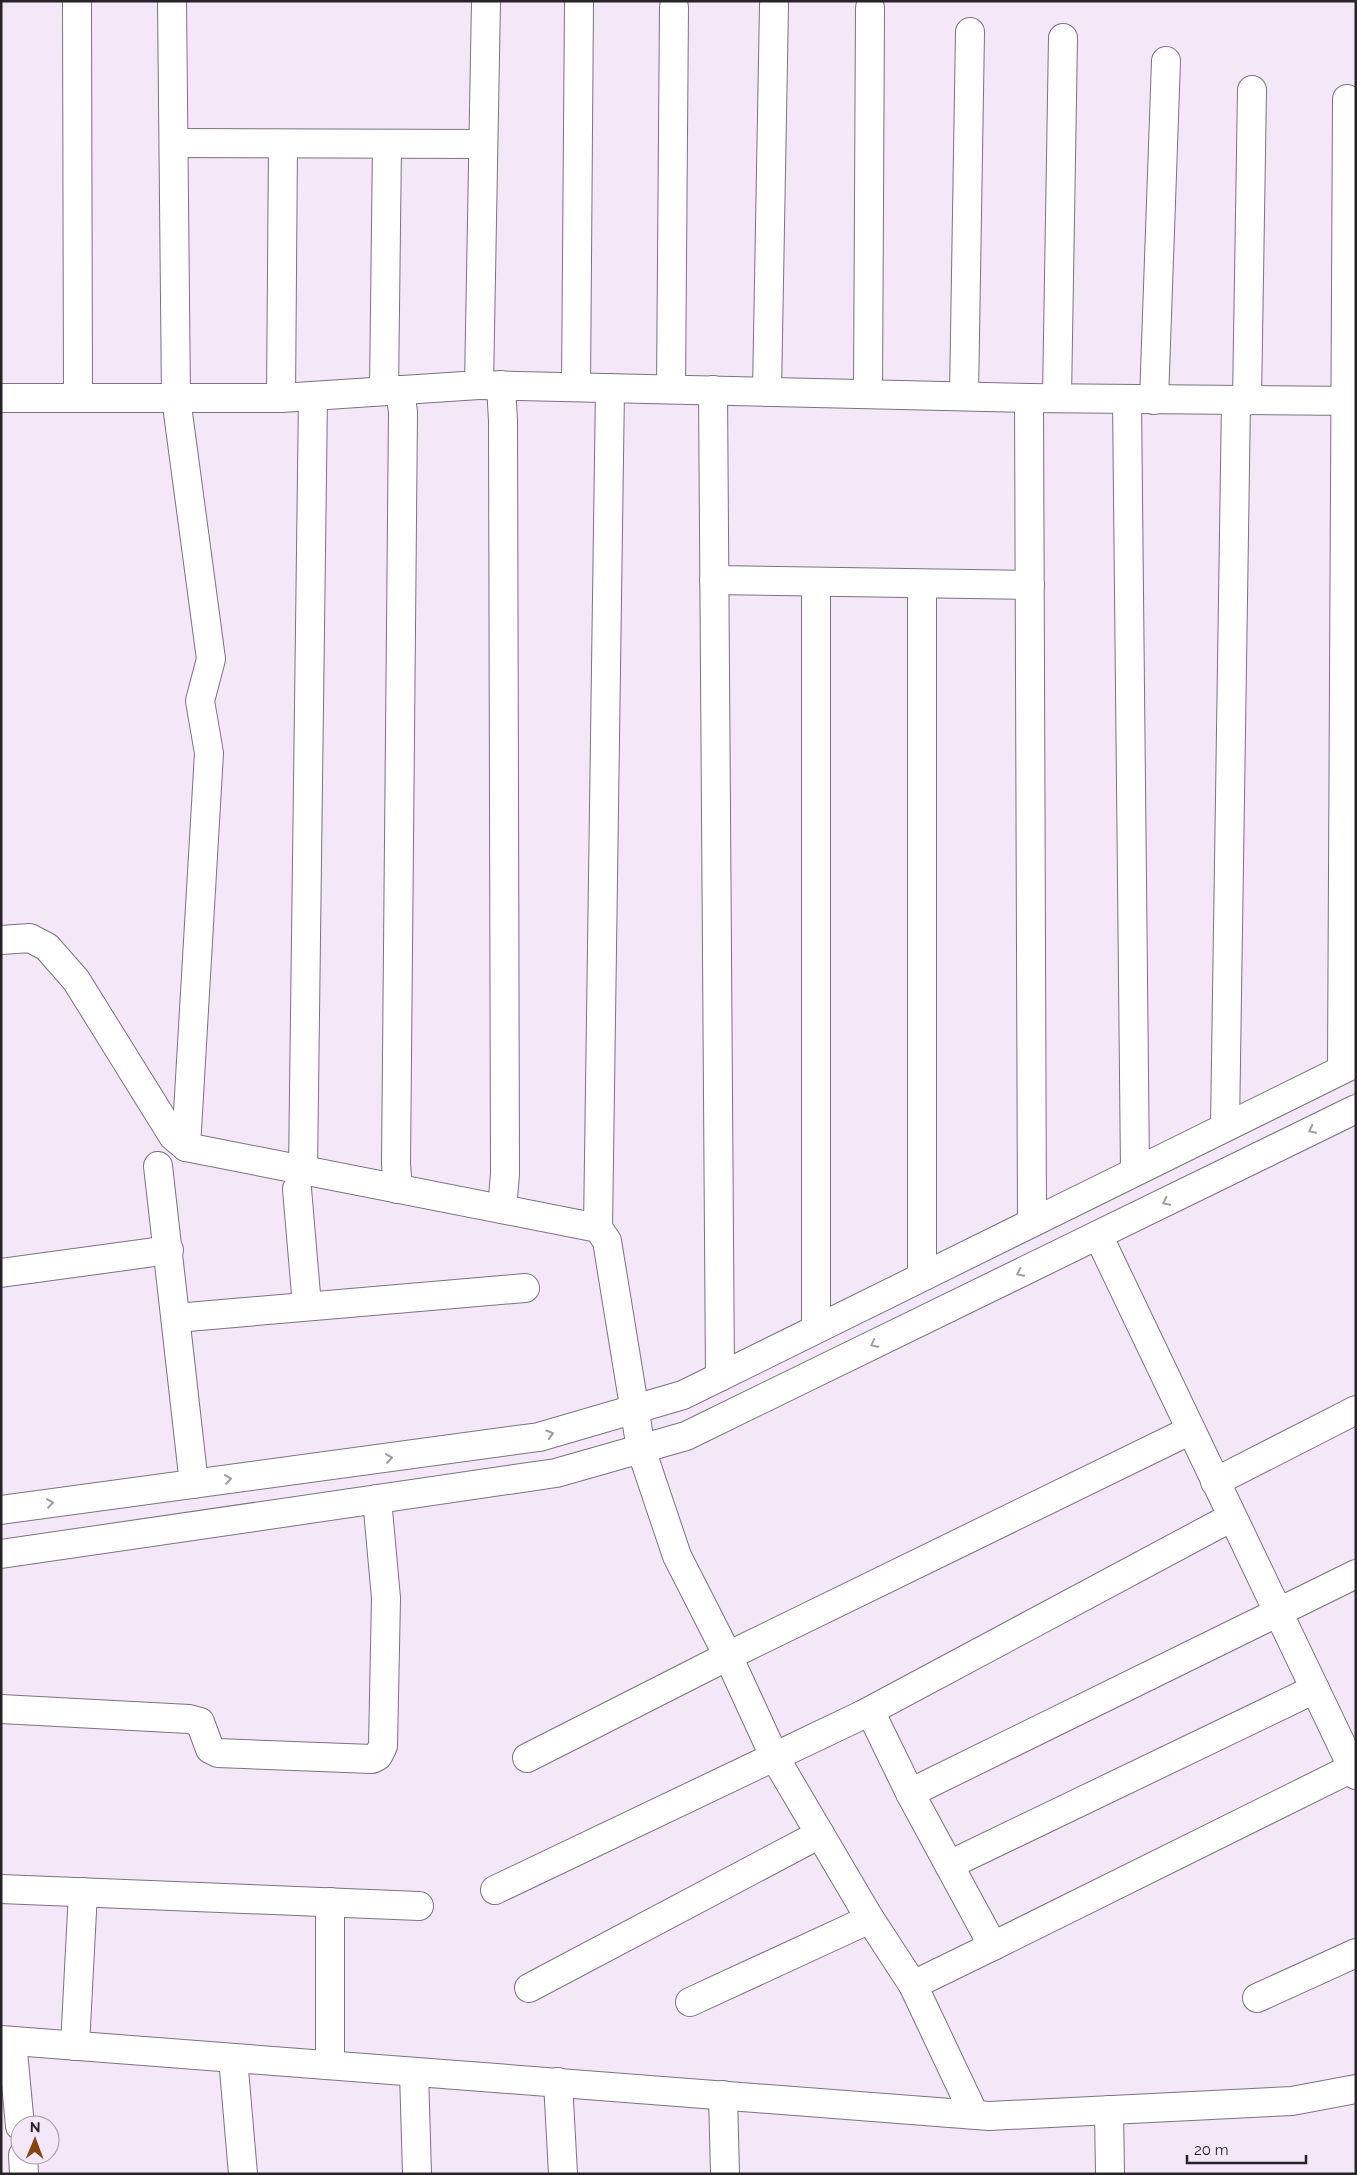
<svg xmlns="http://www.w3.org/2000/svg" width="1357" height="2175" font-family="Raleway,sans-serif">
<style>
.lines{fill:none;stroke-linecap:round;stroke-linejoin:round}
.minor-casing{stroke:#7d7281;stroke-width:30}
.tertiary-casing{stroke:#7d7281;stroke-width:30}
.minor{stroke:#fff;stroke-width:28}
.tertiary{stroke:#fff;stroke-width:28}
.oneway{stroke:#9e9c9f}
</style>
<rect width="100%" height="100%" fill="#f3e7f8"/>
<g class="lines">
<defs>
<g id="minor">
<path d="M 77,1 L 78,398"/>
<path d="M 172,1 L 176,398 L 211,659 L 200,701 L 209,753 L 186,1147"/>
<path d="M 175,143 L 483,144"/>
<path d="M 479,385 L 1029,398 L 1356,401"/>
<path d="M 501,385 L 503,421 L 505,1174 L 502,1209"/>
<path d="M 576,387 L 579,1"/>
<path d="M 671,389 L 674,7"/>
<path d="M 713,390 L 720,1377"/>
<path d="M 384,391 L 387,144"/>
<path d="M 767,392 L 774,5"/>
<path d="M 868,394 L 870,8"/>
<path d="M 964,396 L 970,32"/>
<path d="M 1,398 L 281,398 L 479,385 L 486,1"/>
<path d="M 281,398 L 283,144"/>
<path d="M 1029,398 L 1032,1222"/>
<path d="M 1057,398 L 1063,38"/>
<path d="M 1127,399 L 1135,1171"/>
<path d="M 1154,400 L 1166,61"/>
<path d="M 1247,401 L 1252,90"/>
<path d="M 714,580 L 1030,585"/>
<path d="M 816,582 L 816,1329"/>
<path d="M 922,584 L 922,1276"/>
<path d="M 1,940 L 30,938 L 47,947 L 76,980 L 173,1136 L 186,1147 L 598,1228 L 607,1241 L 641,1449 L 677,1556 L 728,1656 L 774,1756 L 870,1919 L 913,1985 L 974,2114"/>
<path d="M 1342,1069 L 1347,99"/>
<path d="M 1225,1127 L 1236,401"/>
<path d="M 158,1166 L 194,1484"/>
<path d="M 303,1170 L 313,396"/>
<path d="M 297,1189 L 307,1306"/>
<path d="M 398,1189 L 396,1164 L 403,412 L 400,390"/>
<path d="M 598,1228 L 610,388"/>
<path d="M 1098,1235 L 1356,1775"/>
<path d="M 1,1273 L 169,1250"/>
<path d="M 176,1318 L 525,1288"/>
<path d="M 1215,1482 L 1356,1410"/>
<path d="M 1,1709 L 189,1719 L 200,1722 L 210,1749 L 218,1753 L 372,1759 L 378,1756 L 383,1746 L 386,1598 L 377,1499"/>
<path d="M 862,1715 L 1232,1517"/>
<path d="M 527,1758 L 728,1656 L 1191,1430"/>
<path d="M 910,1793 L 1356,1574"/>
<path d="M 949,1865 L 1315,1689"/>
<path d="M 1,1889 L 419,1906"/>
<path d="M 495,1890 L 862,1715 L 870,1716 L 875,1721 L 910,1793 L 993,1946 L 913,1985"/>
<path d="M 330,1902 L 330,2065"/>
<path d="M 993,1946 L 1356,1766"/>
<path d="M 529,1988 L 820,1834"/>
<path d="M 1257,1998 L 1356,1953"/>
<path d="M 690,2002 L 870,1919"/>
<path d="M 1,2040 L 989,2116 L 1292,2101 L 1356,2089"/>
<path d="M 12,2041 L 20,2126"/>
<path d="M 75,2046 L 83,1892"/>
<path d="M 233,2058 L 243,2174"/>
<path d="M 414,2072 L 417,2174"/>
<path d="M 558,2082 L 563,2174"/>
<path d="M 723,2095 L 725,2174"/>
<path d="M 1109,2110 L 1110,2174"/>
<path d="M 23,2155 L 24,2174"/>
</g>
<g id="tertiary">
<path d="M 1,1510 L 539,1437 L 683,1395 L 1356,1063"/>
<path d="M 1,1554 L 556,1473 L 686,1436 L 1356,1109"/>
</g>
</defs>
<use href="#minor" class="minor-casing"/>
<use href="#tertiary" class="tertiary-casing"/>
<use href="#minor" class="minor"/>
<use href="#tertiary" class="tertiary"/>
</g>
<defs><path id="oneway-chevron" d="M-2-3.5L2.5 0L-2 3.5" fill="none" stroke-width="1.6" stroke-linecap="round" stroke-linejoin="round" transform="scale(1.25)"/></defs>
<g class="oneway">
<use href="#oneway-chevron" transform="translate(1312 1130) rotate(154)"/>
<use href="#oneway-chevron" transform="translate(1166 1202) rotate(154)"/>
<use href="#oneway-chevron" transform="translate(1020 1273) rotate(154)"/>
<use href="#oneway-chevron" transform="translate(874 1344) rotate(154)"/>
<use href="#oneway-chevron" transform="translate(550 1434) rotate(-17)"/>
<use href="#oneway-chevron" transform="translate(389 1458) rotate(-8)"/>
<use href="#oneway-chevron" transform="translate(228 1479) rotate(-8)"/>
<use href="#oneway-chevron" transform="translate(50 1503) rotate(-8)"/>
</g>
<rect width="1357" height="2175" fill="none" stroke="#282329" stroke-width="5"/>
<g transform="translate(35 2140) rotate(1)"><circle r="24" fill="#f3e7f8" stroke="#a299a5"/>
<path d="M0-4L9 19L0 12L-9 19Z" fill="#864510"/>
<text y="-8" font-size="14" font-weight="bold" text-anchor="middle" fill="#282329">N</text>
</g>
<path d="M1187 2155v8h119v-8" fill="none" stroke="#282329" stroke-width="2.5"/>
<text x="1194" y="2155" font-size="15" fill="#282329" stroke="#f3e7f8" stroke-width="4" paint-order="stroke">20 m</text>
</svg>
